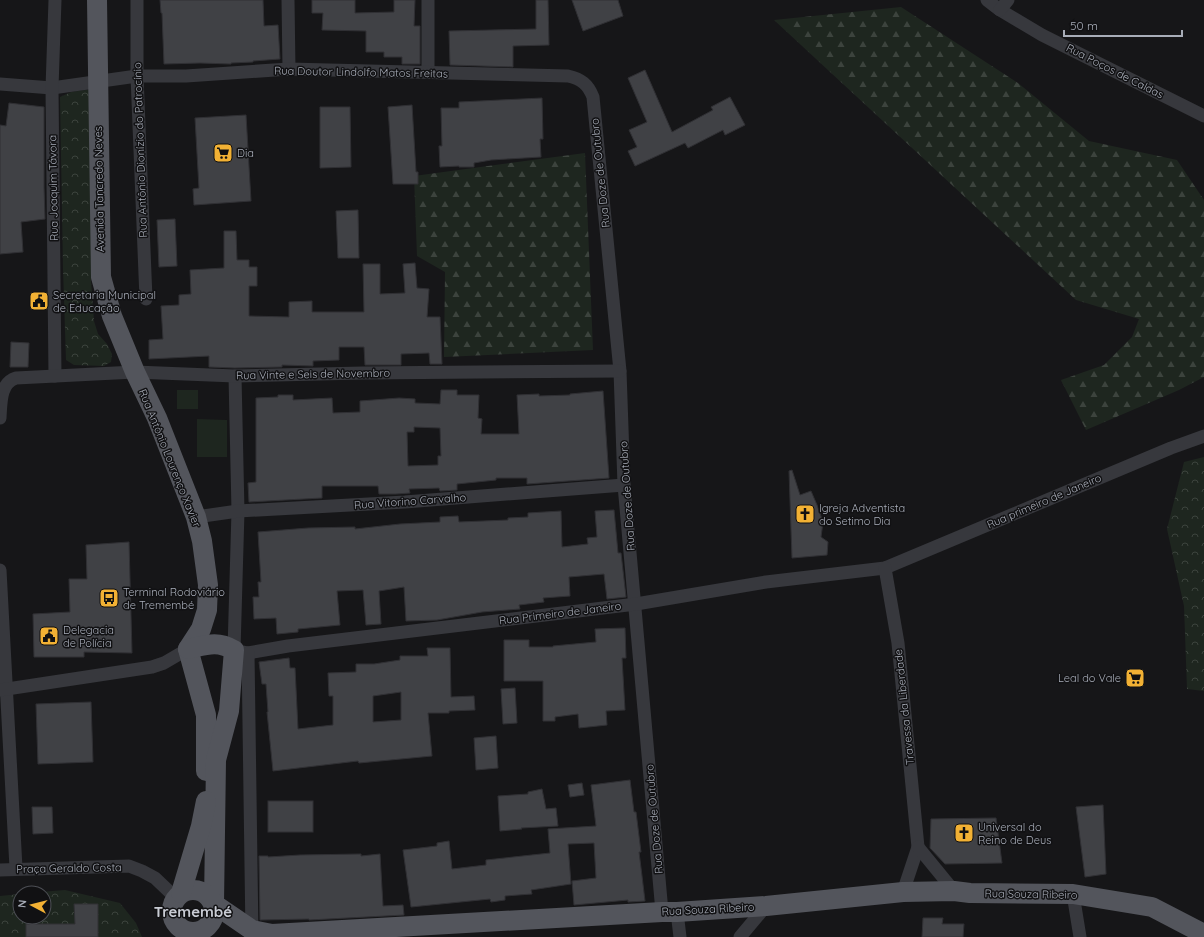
<svg xmlns="http://www.w3.org/2000/svg" width="1204" height="937" font-family="Quicksand,sans-serif">
<style>
.green{fill:#1e261f}
.forest{fill:url(#forest-firs)}
.park{fill:url(#park-crowns)}
.building{fill:#404145;stroke:#303034;fill-rule:evenodd}
.lines{fill:none;stroke-linecap:round;stroke-linejoin:round}
.street{stroke:#37383d;stroke-width:13}
.primary{stroke:#53555c;stroke-width:20}
.labels{text-anchor:middle;dominant-baseline:central;stroke-width:3;stroke-linejoin:round;paint-order:stroke}
.street-label{font-size:11px;fill:#a8adb8;stroke:#111113}
.poi-label{font-size:11px;fill:#a8adb8;stroke:#111113;text-anchor:start}
.district-label{font-size:15px;font-weight:bold;fill:#c9ccd4;stroke:#111113}
</style>
<defs>
<pattern id="forest-firs" width="22" height="20" patternUnits="userSpaceOnUse"><rect width="22" height="20" fill="#1e261f"/><path d="M5 1l3.5 6h-7zM16 11l3.5 6h-7z" fill="#3c433d"/></pattern>
<pattern id="park-crowns" width="20" height="18" patternUnits="userSpaceOnUse"><rect width="20" height="18" fill="#1e261f"/><path d="M2 6a3 3 0 1 1 6 0M12 15a3 3 0 1 1 6 0" fill="none" stroke="#3c433d"/></pattern>
</defs>
<rect width="100%" height="100%" fill="#161618"/>
<g class="green">
<rect x="177" y="390" width="21" height="19"/>
<path d="M 197,419 L 227,420 L 227,457 L 197,457 Z"/>
</g>
<g class="forest">
<path d="M 901,7 L 1018,83 L 1089,141 L 1177,160 L 1204,200 L 1204,377 L 1179,390 L 1086,430 L 1061,380 L 1104,365 L 1132,337 L 1139,319 L 1076,300 L 774,20 Z"/>
<path d="M 585,153 L 593,350 L 444,357 L 445,272 L 417,256 L 414,176 Z"/>
</g>
<g class="park">
<path d="M 92,89 L 91,281 L 94,321 L 98,334 L 107,344 L 112,354 L 111,362 L 104,366 L 74,365 L 66,360 L 63,269 L 60,97 L 71,92 Z"/>
<path d="M 1204,457 L 1204,691 L 1187,689 L 1184,606 L 1167,529 L 1184,462 Z"/>
<path d="M 65,890 L 120,903 L 136,923 L 142,937 L 0,937 L 0,896 L 20,894 L 20,917 L 44,917 L 44,893 L 28,893 Z"/>
</g>
<g class="building">
<path d="M 160,0 L 263,0 L 264,26 L 278,25 L 280,59 L 253,61 L 253,62 L 231,63 L 231,64 L 200,63 L 164,64 L 162,13 L 161,13 Z"/>
<path d="M 312,0 L 355,0 L 355,13 L 394,12 L 394,0 L 415,0 L 414,26 L 420,26 L 420,64 L 402,64 L 402,57 L 384,57 L 384,52 L 366,52 L 366,31 L 322,30 L 323,13 L 312,13 Z"/>
<path d="M 536,0 L 548,0 L 549,45 L 513,46 L 513,67 L 450,65 L 449,31 L 536,29 Z"/>
<path d="M 572,0 L 618,0 L 623,16 L 583,31 Z"/>
<path d="M 645,70 L 672,132 L 713,110 L 711,107 L 730,97 L 745,125 L 725,135 L 723,130 L 688,148 L 685,143 L 635,166 L 628,151 L 637,147 L 629,130 L 647,122 L 628,78 Z"/>
<path d="M 542,98 L 543,139 L 540,139 L 541,157 L 491,160 L 474,163 L 474,167 L 459,167 L 459,166 L 440,167 L 439,146 L 442,146 L 441,108 L 459,108 L 459,102 Z"/>
<path d="M 9,103 L 44,107 L 44,187 L 45,219 L 21,222 L 23,252 L 0,254 L 0,125 L 6,126 Z"/>
<path d="M 412,105 L 416,172 L 418,172 L 418,184 L 393,184 L 388,107 Z"/>
<path d="M 320,107 L 350,107 L 351,167 L 320,168 Z"/>
<path d="M 246,115 L 251,201 L 194,205 L 193,189 L 199,188 L 195,118 Z"/>
<path d="M 358,210 L 359,258 L 338,258 L 336,211 Z"/>
<path d="M 175,219 L 177,266 L 159,267 L 157,220 Z"/>
<path d="M 224,231 L 236,231 L 237,260 L 249,260 L 249,267 L 257,267 L 257,286 L 249,286 L 249,316 L 289,317 L 289,302 L 312,301 L 312,312 L 364,312 L 363,264 L 380,264 L 380,294 L 405,293 L 403,264 L 415,263 L 417,288 L 429,289 L 427,317 L 440,317 L 442,364 L 430,364 L 429,353 L 401,354 L 401,365 L 365,365 L 364,347 L 339,347 L 339,360 L 313,361 L 313,366 L 282,365 L 282,367 L 235,368 L 209,367 L 209,356 L 149,359 L 149,340 L 163,339 L 161,306 L 179,305 L 179,295 L 191,294 L 190,270 L 224,268 Z"/>
<path d="M 11,342 L 29,343 L 28,367 L 10,367 Z"/>
<path d="M 441,390 L 457,390 L 457,395 L 479,395 L 478,418 L 482,419 L 481,434 L 519,434 L 517,395 L 539,394 L 539,396 L 570,395 L 570,394 L 603,391 L 609,478 L 527,484 L 527,478 L 496,478 L 496,480 L 457,484 L 457,490 L 440,491 L 439,488 L 409,489 L 410,493 L 396,494 L 379,494 L 378,486 L 322,486 L 322,498 L 249,502 L 248,483 L 256,482 L 256,398 L 278,397 L 278,395 L 293,395 L 293,400 L 332,398 L 333,413 L 360,412 L 360,401 L 399,398 L 415,399 L 415,403 L 440,404 ZM 414,427 L 440,428 L 441,456 L 438,456 L 438,465 L 408,466 L 407,432 L 414,432 Z"/>
<path d="M 792,470 L 800,495 L 811,491 L 817,505 L 823,522 L 821,537 L 828,542 L 827,555 L 792,558 L 789,471 Z"/>
<path d="M 614,510 L 618,553 L 621,553 L 626,597 L 607,599 L 604,574 L 569,577 L 570,596 L 543,598 L 544,602 L 519,605 L 520,609 L 482,612 L 437,620 L 406,621 L 404,587 L 379,591 L 381,624 L 366,625 L 363,590 L 337,591 L 340,625 L 298,629 L 298,632 L 277,634 L 276,618 L 254,619 L 253,597 L 259,597 L 258,582 L 261,582 L 258,532 L 308,528 L 355,527 L 355,529 L 400,524 L 440,522 L 440,517 L 458,516 L 459,522 L 508,520 L 508,518 L 528,517 L 528,513 L 561,511 L 562,547 L 588,544 L 587,538 L 597,537 L 595,511 Z"/>
<path d="M 129,542 L 132,653 L 84,652 L 84,657 L 34,657 L 33,614 L 70,612 L 69,579 L 87,579 L 86,545 Z"/>
<path d="M 625,628 L 626,658 L 622,658 L 625,710 L 606,711 L 607,725 L 579,728 L 578,714 L 555,717 L 555,721 L 543,721 L 543,681 L 504,681 L 504,640 L 529,640 L 529,647 L 553,647 L 553,646 L 596,642 L 595,629 Z"/>
<path d="M 427,648 L 450,648 L 451,697 L 474,696 L 475,710 L 449,711 L 449,713 L 428,713 L 432,756 L 359,763 L 358,761 L 273,771 L 267,712 L 268,712 L 266,684 L 262,684 L 259,662 L 289,658 L 290,668 L 295,668 L 298,729 L 333,725 L 333,696 L 329,696 L 328,673 L 356,672 L 356,664 L 374,664 L 400,660 L 400,656 L 428,656 ZM 401,692 L 401,720 L 373,722 L 373,696 Z"/>
<path d="M 515,688 L 517,723 L 503,724 L 501,689 Z"/>
<path d="M 91,702 L 93,762 L 38,764 L 36,704 Z"/>
<path d="M 496,736 L 498,768 L 476,770 L 474,738 Z"/>
<path d="M 630,780 L 634,812 L 636,812 L 641,852 L 639,852 L 642,876 L 645,901 L 628,902 L 628,900 L 574,905 L 572,881 L 596,878 L 594,843 L 568,844 L 571,884 L 531,890 L 532,894 L 505,896 L 505,900 L 491,902 L 490,899 L 411,907 L 403,850 L 437,846 L 437,843 L 449,841 L 452,869 L 486,865 L 486,860 L 550,853 L 548,829 L 596,826 L 591,785 Z"/>
<path d="M 582,783 L 584,795 L 570,797 L 568,785 Z"/>
<path d="M 542,789 L 546,809 L 556,808 L 558,826 L 521,828 L 522,829 L 500,831 L 498,796 L 528,794 L 528,792 Z"/>
<rect x="268" y="801" width="45" height="31"/>
<path d="M 1103,805 L 1106,874 L 1085,877 L 1076,807 Z"/>
<path d="M 32,807 L 52,807 L 53,833 L 33,834 Z"/>
<path d="M 996,818 L 1002,863 L 945,864 L 930,848 L 931,819 Z"/>
<path d="M 361,854 L 361,856 L 380,854 L 383,906 L 403,905 L 404,915 L 309,920 L 309,919 L 260,920 L 259,856 L 268,856 L 268,857 L 300,855 Z"/>
<path d="M 74,904 L 98,904 L 98,937 L 26,937 L 26,924 L 75,924 Z"/>
<path d="M 923,918 L 943,918 L 942,924 L 964,924 L 963,937 L 922,937 Z"/>
</g>
<g class="lines">
<g class="street">
<path d="M 137,0 L 137,76 L 146,299"/>
<path d="M 288,0 L 289,69"/>
<path d="M 428,0 L 428,72"/>
<path d="M 987,0 L 1000,10 L 1042,35 L 1204,116"/>
<path d="M 1000,10 L 1008,0"/>
<path d="M 0,84 L 52,88 L 137,76 L 186,76 L 289,69 L 568,76 C 581,79 588,84 593,97 L 620,371 L 624,485 L 662,912"/>
<path d="M 55,376 L 52,88 L 55,0"/>
<path d="M 235,376 L 238,511 L 234,650 L 248,653 L 288,646 L 636,604 L 766,582 L 885,568 L 1171,448 L 1204,436"/>
<path d="M 0,418 C 1,403 0,383 16,378 L 135,372 L 235,376 L 363,373 L 620,371"/>
<path d="M 196,517 L 238,511 L 405,502 L 624,485"/>
<path d="M 885,568 L 898,643 L 918,847 L 903,892"/>
<path d="M 0,570 L 16,868"/>
<path d="M 248,653 L 252,936"/>
<path d="M 0,690 L 152,667 L 164,663 L 188,649"/>
<path d="M 918,847 L 954,891"/>
<path d="M 0,870 L 129,866 L 142,871 L 155,878 L 176,898"/>
<path d="M 1073,894 L 1080,937"/>
<path d="M 677,912 L 680,937"/>
<path d="M 740,937 L 766,906"/>
</g>
<g class="primary">
<path d="M 97,0 L 101,277 L 112,316 L 135,372 L 157,418 L 196,517 L 202,541 L 208,585 L 207,610 L 201,629 L 188,649 L 206,715 L 206,771"/>
<path d="M 188,649 C 206,645 217,640 234,650 L 229,711 L 216,760 L 214,904 L 252,930 L 272,934 L 662,912 L 677,912 L 766,906 L 903,892 L 954,891 L 970,893 L 1073,894 L 1152,907 L 1204,934"/>
<circle cx="193" cy="911" r="21"/>
<path d="M 181,893 L 201,826 L 206,801"/>
</g>
</g>
<defs>
<symbol id="supermarket-square" viewBox="-11 -11 22 22"><rect x="-9" y="-9" width="18" height="18" rx="4" fill="#f2b134" stroke="#111113"/><path d="M-6-5.5h2.5l.6 2H6L4.5 2H-2.5L-4.4-4H-6ZM-1.5 3.2a1.3 1.3 0 1 0 .1 0ZM3 3.2a1.3 1.3 0 1 0 .1 0Z" fill="#111"/></symbol>
<symbol id="civic-square" viewBox="-11 -11 22 22"><rect x="-9" y="-9" width="18" height="18" rx="4" fill="#f2b134" stroke="#111113"/><path d="M-.6-6.5H3V-4.5H.6V-3L4-1V1h2V6H-6V1h2V-1L-.6-3ZM-1.2 2.5V6h2.4V2.5Z" fill="#111"/></symbol>
<symbol id="church-square" viewBox="-11 -11 22 22"><rect x="-9" y="-9" width="18" height="18" rx="4" fill="#f2b134" stroke="#111113"/><path d="M-1.2-6h2.4v3.5h3.3v2.4h-3.3V6h-2.4V-.1h-3.3v-2.4h3.3Z" fill="#111"/></symbol>
<symbol id="bus-square" viewBox="-11 -11 22 22"><rect x="-9" y="-9" width="18" height="18" rx="4" fill="#f2b134" stroke="#111113"/><path d="M-5-6H5V4H4V6H2V4H-2V6H-4V4H-5ZM-3.5-4V0h7V-4ZM-3.5 1.2v1.5H-2V1.2ZM2 1.2v1.5H3.5V1.2Z" fill="#111"/></symbol>
</defs>
<g fill-rule="evenodd">
<use href="#supermarket-square" x="212" y="142" width="22" height="22"/>
<use href="#civic-square" x="28" y="290" width="22" height="22"/>
<use href="#church-square" x="794" y="503" width="22" height="22"/>
<use href="#bus-square" x="98" y="587" width="22" height="22"/>
<use href="#civic-square" x="38" y="625" width="22" height="22"/>
<use href="#supermarket-square" x="1124" y="667" width="22" height="22"/>
<use href="#church-square" x="953" y="822" width="22" height="22"/>
</g>
<g class="labels">
<g class="street-label">
<text transform="translate(1115 71) rotate(27)">Rua Poços de Caldas</text>
<text transform="translate(361 72) rotate(1)">Rua Doutor Lindolfo Matos Freitas</text>
<text transform="translate(140 150) rotate(-92)">Rua Antônio Dionízio do Patrocínio</text>
<text transform="translate(600 173) rotate(-96)">Rua Doze de Outubro</text>
<text transform="translate(53 188) rotate(-91)">Rua Joaquim Távora</text>
<text transform="translate(99 189) rotate(-91)">Avenida Tancredo Neves</text>
<text transform="translate(313 374) rotate(-1)">Rua Vinte e Seis de Novembro</text>
<text transform="translate(170 458) rotate(68)">Rua Antônio Lourenço Xavier</text>
<text transform="translate(627 496) rotate(-94)">Rua Doze de Outubro</text>
<text transform="translate(410 501) rotate(-4)">Rua Vitorino Carvalho</text>
<text transform="translate(1044 501) rotate(-23)">Rua primeiro de Janeiro</text>
<text transform="translate(560 613) rotate(-7)">Rua Primeiro de Janeiro</text>
<text transform="translate(904 707) rotate(-96)">Travessa da Liberdade</text>
<text transform="translate(654 819) rotate(-95)">Rua Doze de Outubro</text>
<text transform="translate(69 868) rotate(-1)">Praça Geraldo Costa</text>
<text transform="translate(1031 894) rotate(1)">Rua Souza Ribeiro</text>
<text transform="translate(708 909) rotate(-3)">Rua Souza Ribeiro</text>
</g>
<g class="poi-label">
<text x="237" y="153">Dia</text>
<text x="53" y="295">Secretaria Municipal<tspan x="53" dy="13">de Educação</tspan></text>
<text x="819" y="508">Igreja Adventista<tspan x="819" dy="13">do Setimo Dia</tspan></text>
<text x="123" y="592">Terminal Rodoviário<tspan x="123" dy="13">de Tremembé</tspan></text>
<text x="63" y="630">Delegacia<tspan x="63" dy="13">de Polícia</tspan></text>
<text x="1121" y="678" text-anchor="end">Leal do Vale</text>
<text x="978" y="827">Universal do<tspan x="978" dy="13">Reino de Deus</tspan></text>
</g>
<g class="district-label">
<text x="193" y="911">Tremembé</text>
</g>
</g>
<g transform="translate(32 905) rotate(277)"><circle r="19" fill="#111113" stroke="#4d4f55"/>
<path d="M0-3L7 15L0 10L-7 15Z" fill="#f2b134"/>
<text y="-6" font-size="11" font-weight="bold" text-anchor="middle" fill="#a8adb8">N</text>
</g>
<path d="M1064 30v6h118v-6" fill="none" stroke="#a8adb8" stroke-width="2"/>
<text x="1070" y="30" font-size="12" fill="#a8adb8" stroke="#111113" stroke-width="3" paint-order="stroke">50 m</text>
</svg>
